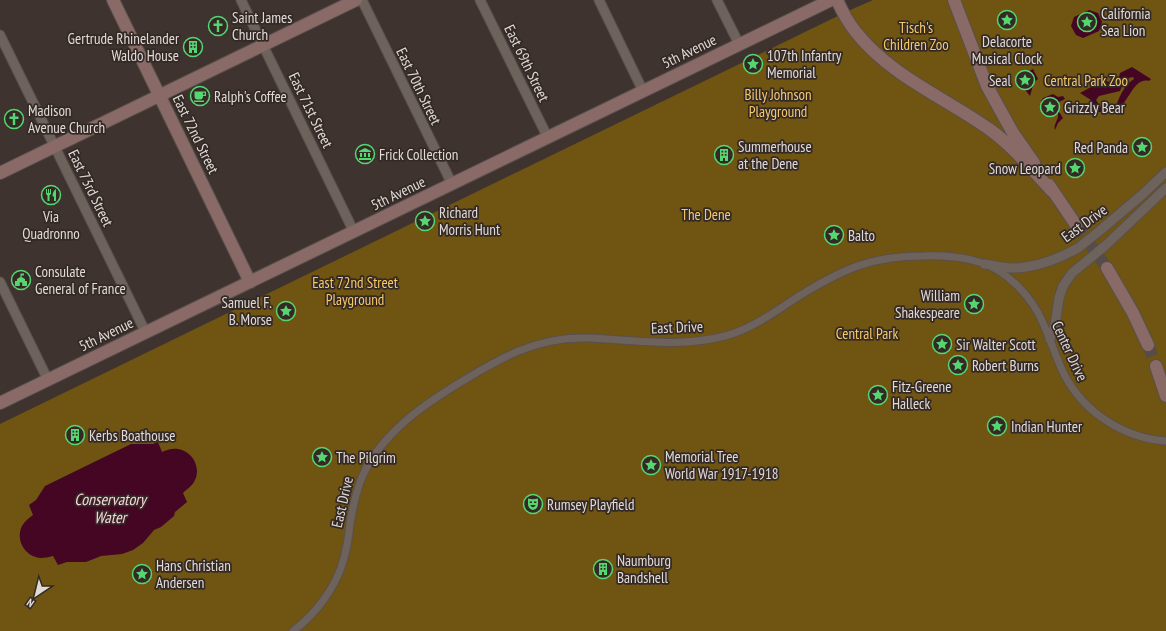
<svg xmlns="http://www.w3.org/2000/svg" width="1166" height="631" font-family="'PT Sans Narrow',sans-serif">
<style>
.green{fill:#6f5412}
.water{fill:#450623}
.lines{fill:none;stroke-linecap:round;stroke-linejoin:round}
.secondary-tunnel{stroke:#564c48;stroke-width:12;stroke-dasharray:12 6;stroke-linecap:butt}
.pedestrian-casing{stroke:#59504d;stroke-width:9}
.minor-casing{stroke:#59504d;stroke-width:11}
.secondary-casing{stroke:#59504d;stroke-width:14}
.pedestrian{stroke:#6e625d;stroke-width:7}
.minor{stroke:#6e625d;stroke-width:9}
.secondary{stroke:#896a66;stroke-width:12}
.minor-bridge-casing{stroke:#59504d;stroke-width:11;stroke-linecap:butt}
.minor-bridge{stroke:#6e625d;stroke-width:9}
.labels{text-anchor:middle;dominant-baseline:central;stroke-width:3.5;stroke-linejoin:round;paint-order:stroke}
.poi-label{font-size:15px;fill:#e1dad7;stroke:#332925;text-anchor:start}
.park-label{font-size:15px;fill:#f7c969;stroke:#332925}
.street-label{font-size:15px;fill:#e1dad7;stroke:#332925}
.water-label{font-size:16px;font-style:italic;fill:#fed3df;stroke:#332925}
</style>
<rect width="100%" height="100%" fill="#3e332f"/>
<path class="green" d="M 873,0 L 1166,0 L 1166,631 L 0,631 L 0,424 L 848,11 Z"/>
<g class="water">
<path d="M 1089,10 L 1098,13 L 1102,22 L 1099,31 L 1083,38 L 1076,35 L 1071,26 L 1074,17 Z"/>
<path d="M 1132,67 L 1151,79 L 1149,81 C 1134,77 1129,102 1117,110 L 1115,109 C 1119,98 1123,86 1134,79 L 1133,77 C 1125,78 1123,84 1120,91 L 1099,96 L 1096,100 L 1102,109 L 1101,112 L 1096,112 L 1092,109 L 1091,100 L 1080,93 L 1104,80 L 1109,82 L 1119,77 L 1120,73 Z"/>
<path d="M 1033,69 L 1038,79 L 1034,82 L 1030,96 L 1023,87 C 1027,80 1031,80 1029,71 Z"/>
<path d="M 1053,94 L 1058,97 L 1063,96 L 1065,99 L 1059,102 L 1059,112 L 1063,118 L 1058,123 L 1055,130 C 1053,124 1059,120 1058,114 L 1055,114 L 1055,102 L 1047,102 L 1043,104 L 1041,101 L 1043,98 Z"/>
<path d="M 158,442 L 162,452 C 167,450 172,448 178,449 C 193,451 202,469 194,482 C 191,487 187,489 183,493 L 187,502 L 175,512 L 174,516 L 161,527 L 154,530 L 143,543 L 133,550 L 122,554 L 101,556 L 86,562 L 67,562 L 58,565 L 53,556 C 49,557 45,558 41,558 C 25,557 15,540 22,526 C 25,521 29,518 33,515 L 29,505 L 36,500 L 45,486 L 131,444 L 153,444 Z"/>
</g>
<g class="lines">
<g class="secondary-tunnel">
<path d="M 1076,225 L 1107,268"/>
<path d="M 1148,345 L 1156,366"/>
</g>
<defs>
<path id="pedestrian" d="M 293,631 C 316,614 337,586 344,558 C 347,547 349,535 350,524 C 356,488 363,464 389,437 C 408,416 432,400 456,385 C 498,359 537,336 588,338 C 634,340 680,348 725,336 C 755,328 778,309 804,293 C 845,268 874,256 922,256 C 941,255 960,256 979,262 C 1007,270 1032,297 1043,323 C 1051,340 1056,359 1065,376 C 1085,413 1124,438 1166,441"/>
<g id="minor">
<path d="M 241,0 L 354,232"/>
<path d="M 362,0 L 452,184"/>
<path d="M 480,0 L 548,138"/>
<path d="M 599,0 L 643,91"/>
<path d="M 717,0 L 739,44"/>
<path d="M 0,35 L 146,333"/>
<path d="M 1097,233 L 1143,194 L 1166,172"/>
<path d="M 1106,245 L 1166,188"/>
<path d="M 984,264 C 993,265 1003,268 1012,268 C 1034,268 1059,259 1078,248"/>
<path d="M 0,282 L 48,380"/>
<path d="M 1050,339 L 1055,325 L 1059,298 L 1063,286 L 1072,273 L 1088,260"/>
</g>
<g id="secondary">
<path d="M 113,0 L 250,282"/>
<path d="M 837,0 C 842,11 848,22 855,31 C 890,76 944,97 989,129 C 1013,146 1032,170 1052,191"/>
<path d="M 954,0 L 987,86 L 1013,133 L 1034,163"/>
<path d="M 0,173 L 356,0"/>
<path d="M 1049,185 L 1076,225"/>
<path d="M 1107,268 L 1133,313 L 1148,345"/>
<path d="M 1156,366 L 1166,396"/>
<path d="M 0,403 L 831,0"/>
</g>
</defs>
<use href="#pedestrian" class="pedestrian-casing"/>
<use href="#minor" class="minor-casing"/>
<use href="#secondary" class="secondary-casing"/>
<use href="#pedestrian" class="pedestrian"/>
<use href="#minor" class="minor"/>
<use href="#secondary" class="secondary"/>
<defs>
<g id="minor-bridge">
<path d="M 1078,248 L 1097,233"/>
<path d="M 1088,260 L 1106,245"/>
</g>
</defs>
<use href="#minor-bridge" class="minor-bridge-casing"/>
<use href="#minor-bridge" class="minor-bridge"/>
</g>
<defs>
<symbol id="sight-ring" viewBox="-11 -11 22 22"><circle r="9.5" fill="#332925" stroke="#56d671" stroke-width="1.5"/><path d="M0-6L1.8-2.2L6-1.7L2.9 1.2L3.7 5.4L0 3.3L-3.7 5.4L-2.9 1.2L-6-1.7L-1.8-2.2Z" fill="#56d671"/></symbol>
<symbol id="church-ring" viewBox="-11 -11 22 22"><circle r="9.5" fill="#332925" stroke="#56d671" stroke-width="1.5"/><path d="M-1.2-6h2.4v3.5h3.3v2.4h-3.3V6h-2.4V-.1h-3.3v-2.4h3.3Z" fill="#56d671"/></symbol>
<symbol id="building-ring" viewBox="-11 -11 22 22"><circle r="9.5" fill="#332925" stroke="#56d671" stroke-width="1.5"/><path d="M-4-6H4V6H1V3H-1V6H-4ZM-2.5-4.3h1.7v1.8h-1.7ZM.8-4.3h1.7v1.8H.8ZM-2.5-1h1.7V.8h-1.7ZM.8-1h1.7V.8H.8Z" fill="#56d671"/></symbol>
<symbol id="cafe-ring" viewBox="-11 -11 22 22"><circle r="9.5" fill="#332925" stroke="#56d671" stroke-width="1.5"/><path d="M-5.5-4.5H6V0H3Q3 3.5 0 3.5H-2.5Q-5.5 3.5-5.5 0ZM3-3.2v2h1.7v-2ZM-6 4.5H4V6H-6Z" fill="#56d671"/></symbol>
<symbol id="museum-ring" viewBox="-11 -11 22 22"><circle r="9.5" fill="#332925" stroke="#56d671" stroke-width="1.5"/><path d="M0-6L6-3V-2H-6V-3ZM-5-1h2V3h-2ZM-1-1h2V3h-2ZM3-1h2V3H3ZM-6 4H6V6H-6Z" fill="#56d671"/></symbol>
<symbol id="restaurant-ring" viewBox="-11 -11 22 22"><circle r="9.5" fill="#332925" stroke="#56d671" stroke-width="1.5"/><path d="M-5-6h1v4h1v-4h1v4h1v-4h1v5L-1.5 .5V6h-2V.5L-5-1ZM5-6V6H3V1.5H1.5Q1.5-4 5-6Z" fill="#56d671"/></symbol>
<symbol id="civic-ring" viewBox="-11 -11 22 22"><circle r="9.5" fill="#332925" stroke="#56d671" stroke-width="1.5"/><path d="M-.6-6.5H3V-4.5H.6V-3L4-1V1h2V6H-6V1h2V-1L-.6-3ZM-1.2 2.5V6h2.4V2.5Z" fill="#56d671"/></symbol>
<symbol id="theatre-ring" viewBox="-11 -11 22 22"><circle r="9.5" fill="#332925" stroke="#56d671" stroke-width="1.5"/><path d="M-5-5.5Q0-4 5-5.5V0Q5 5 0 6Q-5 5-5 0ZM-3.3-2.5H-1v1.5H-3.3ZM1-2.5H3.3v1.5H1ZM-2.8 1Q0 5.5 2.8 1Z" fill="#56d671"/></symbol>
</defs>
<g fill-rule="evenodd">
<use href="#sight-ring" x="996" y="9" width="22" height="22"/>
<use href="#sight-ring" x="1076" y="11" width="22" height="22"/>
<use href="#church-ring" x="207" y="15" width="22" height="22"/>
<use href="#building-ring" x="182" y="36" width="22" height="22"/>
<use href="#sight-ring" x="742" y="53" width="22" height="22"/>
<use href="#sight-ring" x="1014" y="69" width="22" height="22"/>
<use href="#cafe-ring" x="189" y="85" width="22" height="22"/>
<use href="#sight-ring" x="1039" y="96" width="22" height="22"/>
<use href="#church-ring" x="3" y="108" width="22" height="22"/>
<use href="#sight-ring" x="1131" y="136" width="22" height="22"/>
<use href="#museum-ring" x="354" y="143" width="22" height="22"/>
<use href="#building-ring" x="713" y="144" width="22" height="22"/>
<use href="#sight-ring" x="1064" y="157" width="22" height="22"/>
<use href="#restaurant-ring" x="40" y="184" width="22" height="22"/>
<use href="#sight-ring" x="414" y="210" width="22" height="22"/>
<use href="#sight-ring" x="823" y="224" width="22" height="22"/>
<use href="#civic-ring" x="10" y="269" width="22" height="22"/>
<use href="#sight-ring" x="963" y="293" width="22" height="22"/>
<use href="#sight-ring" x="275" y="300" width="22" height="22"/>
<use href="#sight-ring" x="931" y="333" width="22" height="22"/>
<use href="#sight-ring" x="947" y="354" width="22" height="22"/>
<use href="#sight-ring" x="867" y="384" width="22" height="22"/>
<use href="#sight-ring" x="986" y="415" width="22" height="22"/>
<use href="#building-ring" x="64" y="424" width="22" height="22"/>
<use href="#sight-ring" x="311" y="446" width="22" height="22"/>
<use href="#sight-ring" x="640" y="454" width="22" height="22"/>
<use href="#theatre-ring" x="522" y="493" width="22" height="22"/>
<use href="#building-ring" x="592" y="558" width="22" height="22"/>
<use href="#sight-ring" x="131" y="563" width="22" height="22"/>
</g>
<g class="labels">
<g class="poi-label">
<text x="1101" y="13">California<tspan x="1101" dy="17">Sea Lion</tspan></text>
<text x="232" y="17">Saint James<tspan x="232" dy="17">Church</tspan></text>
<text x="179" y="38" text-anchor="end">Gertrude Rhinelander<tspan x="179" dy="17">Waldo House</tspan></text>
<text x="1007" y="41" text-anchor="middle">Delacorte<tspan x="1007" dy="17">Musical Clock</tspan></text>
<text x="767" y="55">107th Infantry<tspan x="767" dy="17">Memorial</tspan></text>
<text x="1011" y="80" text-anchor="end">Seal</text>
<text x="214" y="96">Ralph's Coffee</text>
<text x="1064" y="107">Grizzly Bear</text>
<text x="28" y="110">Madison<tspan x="28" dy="17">Avenue Church</tspan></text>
<text x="738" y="146">Summerhouse<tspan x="738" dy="17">at the Dene</tspan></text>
<text x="1128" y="147" text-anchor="end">Red Panda</text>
<text x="379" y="154">Frick Collection</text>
<text x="1061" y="168" text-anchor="end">Snow Leopard</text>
<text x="439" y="212">Richard<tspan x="439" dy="17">Morris Hunt</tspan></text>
<text x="51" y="216" text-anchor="middle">Via<tspan x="51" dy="17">Quadronno</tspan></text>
<text x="848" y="235">Balto</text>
<text x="35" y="271">Consulate<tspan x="35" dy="17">General of France</tspan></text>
<text x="960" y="295" text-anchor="end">William<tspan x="960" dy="17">Shakespeare</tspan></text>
<text x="272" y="302" text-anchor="end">Samuel F.<tspan x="272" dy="17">B. Morse</tspan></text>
<text x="956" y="344">Sir Walter Scott</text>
<text x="972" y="365">Robert Burns</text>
<text x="892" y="386">Fitz-Greene<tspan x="892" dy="17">Halleck</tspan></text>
<text x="1011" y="426">Indian Hunter</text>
<text x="89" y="435">Kerbs Boathouse</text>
<text x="665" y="456">Memorial Tree<tspan x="665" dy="17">World War 1917-1918</tspan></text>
<text x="336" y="457">The Pilgrim</text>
<text x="547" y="504">Rumsey Playfield</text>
<text x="617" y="560">Naumburg<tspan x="617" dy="17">Bandshell</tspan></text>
<text x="156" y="565">Hans Christian<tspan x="156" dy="17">Andersen</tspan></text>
</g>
<g class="park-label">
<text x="916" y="27">Tisch's<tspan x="916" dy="17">Children Zoo</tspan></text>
<text x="1086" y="80">Central Park Zoo</text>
<text x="778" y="94">Billy Johnson<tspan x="778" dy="17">Playground</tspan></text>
<text x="706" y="214">The Dene</text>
<text x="355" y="282">East 72nd Street<tspan x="355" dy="17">Playground</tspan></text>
<text x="867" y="333">Central Park</text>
</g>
<g class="street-label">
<text transform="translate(689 51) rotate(-26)">5th Avenue</text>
<text transform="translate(527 63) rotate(64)">East 69th Street</text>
<text transform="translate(419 86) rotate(64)">East 70th Street</text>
<text transform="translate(311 110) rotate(64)">East 71st Street</text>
<text transform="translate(196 134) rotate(64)">East 72nd Street</text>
<text transform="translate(91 188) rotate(64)">East 73rd Street</text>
<text transform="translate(398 193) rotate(-26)">5th Avenue</text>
<text transform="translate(1084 223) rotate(-36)">East Drive</text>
<text transform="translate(677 327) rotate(-2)">East Drive</text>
<text transform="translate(106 334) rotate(-26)">5th Avenue</text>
<text transform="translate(1070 351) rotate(65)">Center Drive</text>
<text transform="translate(342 502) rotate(-77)">East Drive</text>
</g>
<g class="water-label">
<text x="110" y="499">Conservatory<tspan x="110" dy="18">Water</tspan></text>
</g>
</g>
<g transform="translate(36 595) rotate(215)" stroke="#332925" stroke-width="3" paint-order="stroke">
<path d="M0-3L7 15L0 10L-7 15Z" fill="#e1dad7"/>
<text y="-6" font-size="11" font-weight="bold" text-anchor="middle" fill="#e1dad7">N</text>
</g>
</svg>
